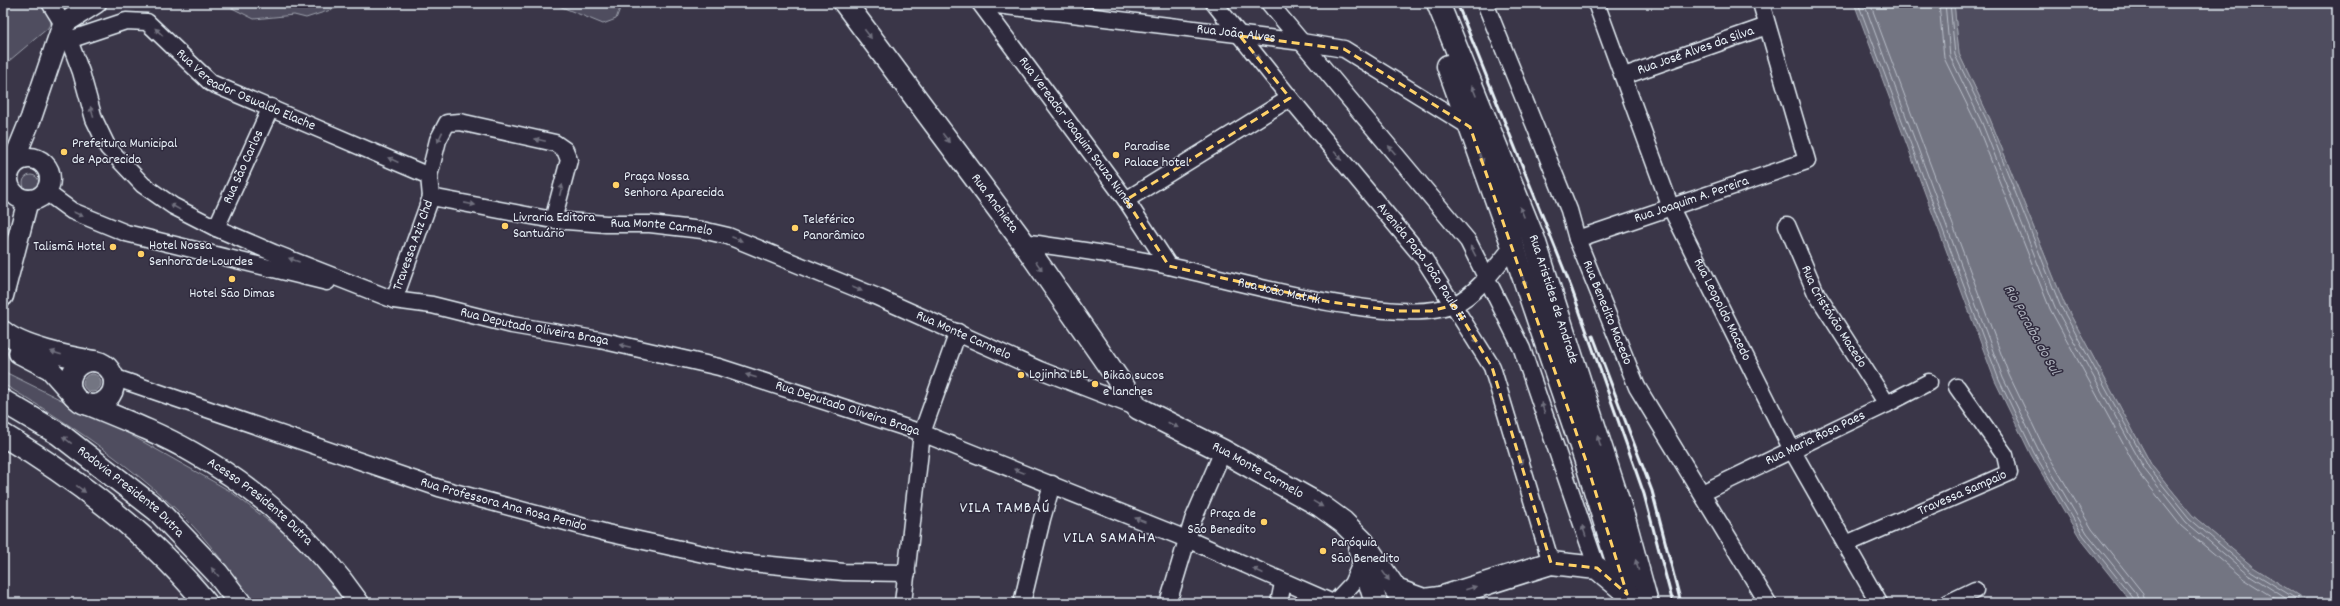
<svg xmlns="http://www.w3.org/2000/svg" width="2340" height="606" font-family="Dekko,sans-serif">
<style>
.green{fill:#504e5f;stroke:#9ca0ac}
.water{fill:#737482;stroke:#a2a6b1}
.lines{fill:none;stroke-linecap:round;stroke-linejoin:round}
.shore{stroke:#b9bfc9;stroke-width:1}
.minor-casing{stroke:#e8f1f8;stroke-width:19}
.tertiary-casing{stroke:#e8f1f8;stroke-width:23}
.secondary-casing{stroke:#e8f1f8;stroke-width:25}
.motorway-casing{stroke:#e8f1f8;stroke-width:25}
.minor{stroke:#2f2a3d;stroke-width:16}
.tertiary{stroke:#2f2a3d;stroke-width:20}
.secondary{stroke:#2f2a3d;stroke-width:22}
.motorway{stroke:#2f2a3d;stroke-width:22}
.rail{stroke:#e8f1f8;stroke-width:3}
.oneway{fill:#70707e}
.marked{fill:none;stroke:#ffd166;stroke-width:3;stroke-dasharray:8 5;stroke-linejoin:round}
.poi-dot{fill:#ffd166;stroke:#2f2a3d;stroke-width:1.5}
.labels{text-anchor:middle;dominant-baseline:central;stroke-width:3;stroke-linejoin:round;paint-order:stroke}
.street-label{font-size:14px;fill:#e8f1f8;stroke:#2f2a3d}
.poi-label{font-size:14px;fill:#e8f1f8;stroke:#2f2a3d;text-anchor:start}
.water-label{font-size:15px;font-style:italic;fill:#aeb2bd;stroke:#2f2a3d}
.quarter-label{font-size:16px;letter-spacing:1px;fill:#e8f1f8;stroke:#2f2a3d}
</style>
<rect width="100%" height="100%" fill="#3a3648"/>
<filter id="ink" filterUnits="userSpaceOnUse"><feTurbulence type="fractalNoise" baseFrequency=".025" numOctaves="2"/><feDisplacementMap in="SourceGraphic" scale="8" xChannelSelector="R" yChannelSelector="G"/><feConvolveMatrix kernelMatrix="1 2 1 2 8 2 1 2 1" color-interpolation-filters="sRGB"/></filter>
<g filter="url(#ink)">
<g class="green">
<path d="M 3,3 L 49,3 L 52,20 L 48,28 L 3,66 Z"/>
<path d="M 222,3 L 352,3 L 306,18 L 294,15 L 254,19 Z"/>
<path d="M 552,3 L 622,3 L 616,19 L 603,24 Z"/>
<path d="M 1954,3 L 2337,3 L 2337,603 L 2310,603 L 2253,567 L 2192,515 L 2152,466 L 2064,303 L 1990,119 L 1959,54 Z"/>
<circle cx="31" cy="183" r="8"/>
<path d="M 3,371 L 122,430 L 230,491 L 284,533 L 313,562 L 346,603 L 253,603 C 231,572 209,541 182,515 C 129,463 67,422 3,384 Z"/>
</g>
<g class="water">
<path d="M 1854,3 L 1954,3 L 1959,54 L 1990,119 L 2064,303 L 2152,466 L 2192,515 L 2253,567 L 2310,603 L 2132,603 L 2080,538 L 2031,455 L 1995,381 Z"/>
<circle cx="92" cy="383" r="9"/>
</g>
<g class="lines">
<g class="shore">
<path d="M 1858,3 L 1999,380 L 2034,453 L 2083,535 L 2134,599 L 2135,603"/>
<path d="M 1864,3 L 2003,378 L 2039,451 L 2087,533 L 2138,596 L 2140,603"/>
<path d="M 1870,3 L 2009,375 L 2044,448 L 2092,529 L 2142,592 L 2146,603"/>
<path d="M 1939,3 L 1944,58 L 1977,125 L 2050,309 L 2139,473 L 2181,526 L 2244,579 L 2282,603"/>
<path d="M 1945,3 L 1950,56 L 1982,123 L 2055,307 L 2145,470 L 2186,522 L 2248,574 L 2293,603"/>
<path d="M 1950,3 L 1955,55 L 1987,121 L 2060,305 L 2149,468 L 2189,518 L 2251,571 L 2303,603"/>
</g>
<defs>
<g id="minor">
<path id="s1" d="M 50,3 L 63,24 L 81,72 L 94,119 L 108,148 L 143,185 L 173,206 L 216,228 L 274,253 L 394,300 L 432,305 L 512,325 L 600,340 L 719,367 L 922,433 L 1189,540 L 1333,603"/>
<path id="s2" d="M 980,3 L 1302,42 L 1344,49 L 1470,127"/>
<path id="s3" d="M 980,3 L 1126,200 L 1169,266"/>
<path id="s4" d="M 1214,3 L 1290,98 L 1424,259 L 1492,367 L 1551,563"/>
<path d="M 1269,3 L 1468,241 L 1522,349 L 1597,568"/>
<path id="s5" d="M 1485,3 L 1569,210 L 1577,239 L 1637,387 L 1768,603"/>
<path id="s6" d="M 1596,3 L 1671,208 L 1792,450 L 1879,603"/>
<path id="s7" d="M 69,40 L 126,21 L 147,22 L 211,83 L 429,176"/>
<path id="s8" d="M 1624,76 L 1767,26"/>
<path d="M 3,183 L 8,182"/>
<path d="M 46,192 L 72,211 L 126,233 L 327,282"/>
<path id="s9" d="M 431,197 L 553,220 L 606,224 L 650,224 L 702,230 L 728,236 L 875,296 L 1040,370 L 1138,408"/>
<path d="M 1126,200 L 1290,98"/>
<path id="s10" d="M 1787,225 L 1816,293 L 1887,404"/>
<path id="s11" d="M 216,228 L 271,107"/>
<path id="s12" d="M 1577,239 L 1807,161 L 1761,3"/>
<path id="s13" d="M 1023,242 C 1072,249 1121,255 1169,266 C 1231,279 1399,329 1453,305 C 1475,296 1498,265 1513,246"/>
<path id="s14" d="M 394,300 L 431,197 L 429,176 L 438,140 L 447,123 L 460,122 L 555,143 L 565,150 L 569,160 L 553,220"/>
<path id="s15" d="M 113,377 L 439,488 L 607,533 L 740,562 L 844,572 L 907,573"/>
<path id="s16" d="M 1702,493 L 1887,404 L 1929,382"/>
<path id="s17" d="M 1846,544 L 2009,473 L 2005,455 L 1957,387"/>
<path d="M 903,603 L 922,433 L 958,332"/>
<path d="M 1022,603 L 1042,519 L 1052,484"/>
<path d="M 1168,603 L 1193,520 L 1223,451"/>
<path d="M 1279,603 L 1283,583"/>
<path d="M 1334,603 L 1352,584 L 1363,559"/>
<path d="M 1948,603 L 1975,590"/>
</g>
<g id="tertiary">
<circle cx="29" cy="179" r="21"/>
<path d="M 11,167 L 31,118 L 63,24 L 96,3"/>
<path d="M 3,296 L 28,200"/>
<path d="M 3,331 C 21,347 70,357 94,361"/>
<path d="M 19,353 L 50,369 L 74,396"/>
<circle cx="92" cy="383" r="22"/>
<path id="s18" d="M 84,403 C 120,418 157,432 192,452 C 257,488 316,541 359,603"/>
</g>
<g id="secondary">
<path id="s19" d="M 845,3 L 1023,242 L 1138,408 L 1223,451 L 1321,506 L 1343,522 L 1363,542 L 1396,590 L 1424,600 L 1440,598"/>
<path id="s20" d="M 1438,3 L 1534,240 L 1625,522 L 1647,603"/>
<path d="M 1448,66 L 1513,246 L 1585,458 L 1630,603"/>
<path d="M 1360,550 L 1376,603"/>
<path d="M 1435,603 L 1440,598 L 1551,563 L 1597,568 L 1627,593"/>
</g>
<g id="motorway">
<path id="s21" d="M 3,401 L 59,434 L 157,510 L 217,573 L 240,603"/>
<path d="M 3,435 C 78,480 151,536 206,603"/>
</g>
</defs>
<use href="#minor" class="minor-casing"/>
<use href="#tertiary" class="tertiary-casing"/>
<use href="#secondary" class="secondary-casing"/>
<use href="#motorway" class="motorway-casing"/>
<use href="#minor" class="minor"/>
<use href="#tertiary" class="tertiary"/>
<use href="#secondary" class="secondary"/>
<use href="#motorway" class="motorway"/>
<g class="rail">
<path d="M 1457,3 L 1571,287 L 1644,494 L 1673,603"/>
<path d="M 1593,336 L 1652,491 L 1681,603"/>
</g>
</g>
<defs><path id="oneway-solid" d="M-6-.8H1V-3.2L6.5 0L1 3.2V.8H-6Z"/></defs>
<g class="oneway">
<use href="#oneway-solid" transform="translate(159 32) rotate(-136)"/>
<use href="#oneway-solid" transform="translate(868 34) rotate(53)"/>
<use href="#oneway-solid" transform="translate(1256 55) rotate(51)"/>
<use href="#oneway-solid" transform="translate(1474 91) rotate(-112)"/>
<use href="#oneway-solid" transform="translate(92 112) rotate(-106)"/>
<use href="#oneway-solid" transform="translate(440 137) rotate(115)"/>
<use href="#oneway-solid" transform="translate(946 138) rotate(53)"/>
<use href="#oneway-solid" transform="translate(540 140) rotate(-168)"/>
<use href="#oneway-solid" transform="translate(1392 150) rotate(-130)"/>
<use href="#oneway-solid" transform="translate(1338 156) rotate(50)"/>
<use href="#oneway-solid" transform="translate(1481 158) rotate(70)"/>
<use href="#oneway-solid" transform="translate(393 160) rotate(-156)"/>
<use href="#oneway-solid" transform="translate(561 190) rotate(-76)"/>
<use href="#oneway-solid" transform="translate(470 204) rotate(11)"/>
<use href="#oneway-solid" transform="translate(175 207) rotate(-151)"/>
<use href="#oneway-solid" transform="translate(1522 212) rotate(-112)"/>
<use href="#oneway-solid" transform="translate(78 214) rotate(25)"/>
<use href="#oneway-solid" transform="translate(737 239) rotate(22)"/>
<use href="#oneway-solid" transform="translate(1473 251) rotate(-118)"/>
<use href="#oneway-solid" transform="translate(294 260) rotate(-160)"/>
<use href="#oneway-solid" transform="translate(1039 266) rotate(55)"/>
<use href="#oneway-solid" transform="translate(1524 281) rotate(71)"/>
<use href="#oneway-solid" transform="translate(857 289) rotate(22)"/>
<use href="#oneway-solid" transform="translate(1475 338) rotate(58)"/>
<use href="#oneway-solid" transform="translate(625 346) rotate(-168)"/>
<use href="#oneway-solid" transform="translate(56 353) rotate(-162)"/>
<use href="#oneway-solid" transform="translate(751 376) rotate(-162)"/>
<use href="#oneway-solid" transform="translate(1543 408) rotate(-109)"/>
<use href="#oneway-solid" transform="translate(1173 425) rotate(27)"/>
<use href="#oneway-solid" transform="translate(67 440) rotate(-142)"/>
<use href="#oneway-solid" transform="translate(1599 441) rotate(-108)"/>
<use href="#oneway-solid" transform="translate(1520 459) rotate(73)"/>
<use href="#oneway-solid" transform="translate(1019 471) rotate(-159)"/>
<use href="#oneway-solid" transform="translate(81 489) rotate(37)"/>
<use href="#oneway-solid" transform="translate(1318 504) rotate(31)"/>
<use href="#oneway-solid" transform="translate(1140 520) rotate(-158)"/>
<use href="#oneway-solid" transform="translate(1584 531) rotate(-109)"/>
<use href="#oneway-solid" transform="translate(1637 565) rotate(-105)"/>
<use href="#oneway-solid" transform="translate(1258 571) rotate(-156)"/>
<use href="#oneway-solid" transform="translate(215 572) rotate(-131)"/>
<use href="#oneway-solid" transform="translate(1386 576) rotate(55)"/>
<use href="#oneway-solid" transform="translate(1471 588) rotate(-18)"/>
</g>
</g>
<path class="marked" d="M 1240,36 L 1344,49 L 1470,127 L 1585,458 L 1627,594 L 1597,568 L 1551,563 L 1492,367 L 1454,305 L 1431,311 L 1398,311 L 1330,302 L 1169,266 L 1126,200 L 1290,98 Z"/>
<g class="poi-dot">
<circle cx="64" cy="152" r="4"/>
<circle cx="1116" cy="155" r="4"/>
<circle cx="616" cy="185" r="4"/>
<circle cx="505" cy="226" r="4"/>
<circle cx="795" cy="228" r="4"/>
<circle cx="113" cy="247" r="4"/>
<circle cx="141" cy="254" r="4"/>
<circle cx="232" cy="279" r="4"/>
<circle cx="1021" cy="375" r="4"/>
<circle cx="1095" cy="384" r="4"/>
<circle cx="1264" cy="522" r="4"/>
<circle cx="1323" cy="551" r="4"/>
</g>
<g class="labels">
<g class="street-label">
<text stroke="none"><textPath href="#s2" startOffset="258">Rua João Alves</textPath></text>
<text stroke="none"><textPath href="#s8" startOffset="76">Rua José Alves da Silva</textPath></text>
<text stroke="none"><textPath href="#s7" startOffset="203">Rua Vereador Oswaldo Elache</textPath></text>
<text stroke="none"><textPath href="#s3" startOffset="162">Rua Vereador Joaquim Souza Nunes</textPath></text>
<text stroke="none"><textPath href="#s11" startOffset="67">Rua São Carlos</textPath></text>
<text stroke="none"><textPath href="#s12" startOffset="121">Rua Joaquim A. Pereira</textPath></text>
<text stroke="none"><textPath href="#s19" startOffset="250">Rua Anchieta</textPath></text>
<text stroke="none"><textPath href="#s9" startOffset="233">Rua Monte Carmelo</textPath></text>
<text stroke="none"><textPath href="#s14" startOffset="58">Travessa Aziz Chd</textPath></text>
<text stroke="none"><textPath href="#s4" startOffset="332">Avenida Papa João Paulo II</textPath></text>
<text stroke="none"><textPath href="#s13" startOffset="261">Rua João Matrik</textPath></text>
<text stroke="none"><textPath href="#s20" startOffset="318">Rua Aristides de Andrade</textPath></text>
<text stroke="none"><textPath href="#s6" startOffset="332">Rua Leopoldo Macedo</textPath></text>
<text stroke="none"><textPath href="#s5" startOffset="333">Rua Benedito Macedo</textPath></text>
<text stroke="none"><textPath href="#s10" startOffset="103">Rua Cristóvão Macedo</textPath></text>
<text stroke="none"><textPath href="#s1" startOffset="628">Rua Deputado Oliveira Braga</textPath></text>
<text stroke="none"><textPath href="#s9" startOffset="556">Rua Monte Carmelo</textPath></text>
<text stroke="none"><textPath href="#s1" startOffset="952">Rua Deputado Oliveira Braga</textPath></text>
<text stroke="none"><textPath href="#s16" startOffset="126">Rua Maria Rosa Paes</textPath></text>
<text stroke="none"><textPath href="#s19" startOffset="635">Rua Monte Carmelo</textPath></text>
<text stroke="none"><textPath href="#s21" startOffset="157">Rodovia Presidente Dutra</textPath></text>
<text stroke="none"><textPath href="#s17" startOffset="127">Travessa Sampaio</textPath></text>
<text stroke="none"><textPath href="#s18" startOffset="203">Acesso Presidente Dutra</textPath></text>
<text stroke="none"><textPath href="#s15" startOffset="411">Rua Professora Ana Rosa Penido</textPath></text>
</g>
<g class="poi-label">
<text x="72" y="144">Prefeitura Municipal<tspan x="72" dy="16">de Aparecida</tspan></text>
<text x="1124" y="147">Paradise<tspan x="1124" dy="16">Palace hotel</tspan></text>
<text x="624" y="177">Praça Nossa<tspan x="624" dy="16">Senhora Aparecida</tspan></text>
<text x="513" y="218">Livraria Editora<tspan x="513" dy="16">Santuário</tspan></text>
<text x="803" y="220">Teleférico<tspan x="803" dy="16">Panorâmico</tspan></text>
<text x="149" y="246">Hotel Nossa<tspan x="149" dy="16">Senhora de Lourdes</tspan></text>
<text x="105" y="247" text-anchor="end">Talismã Hotel</text>
<text x="232" y="294" text-anchor="middle">Hotel São Dimas</text>
<text x="1029" y="375">Lojinha LBL</text>
<text x="1103" y="376">Bikão sucos<tspan x="1103" dy="16">e lanches</tspan></text>
<text x="1256" y="514" text-anchor="end">Praça de<tspan x="1256" dy="16">São Benedito</tspan></text>
<text x="1331" y="543">Paróquia<tspan x="1331" dy="16">São Benedito</tspan></text>
</g>
<g class="water-label">
<text transform="translate(2031 330) rotate(61)">Rio Paraíba do Sul</text>
</g>
<g class="quarter-label">
<text x="1005" y="508">VILA TAMBAÚ</text>
<text x="1110" y="538">VILA SAMAHA</text>
</g>
</g>
<rect width="2340" height="606" fill="none" stroke="#2f2a3d" stroke-width="16"/>
<rect x="8" y="8" width="2324" height="590" fill="none" stroke="#e8f1f8" stroke-width="1.5" filter="url(#ink)"/>
</svg>
